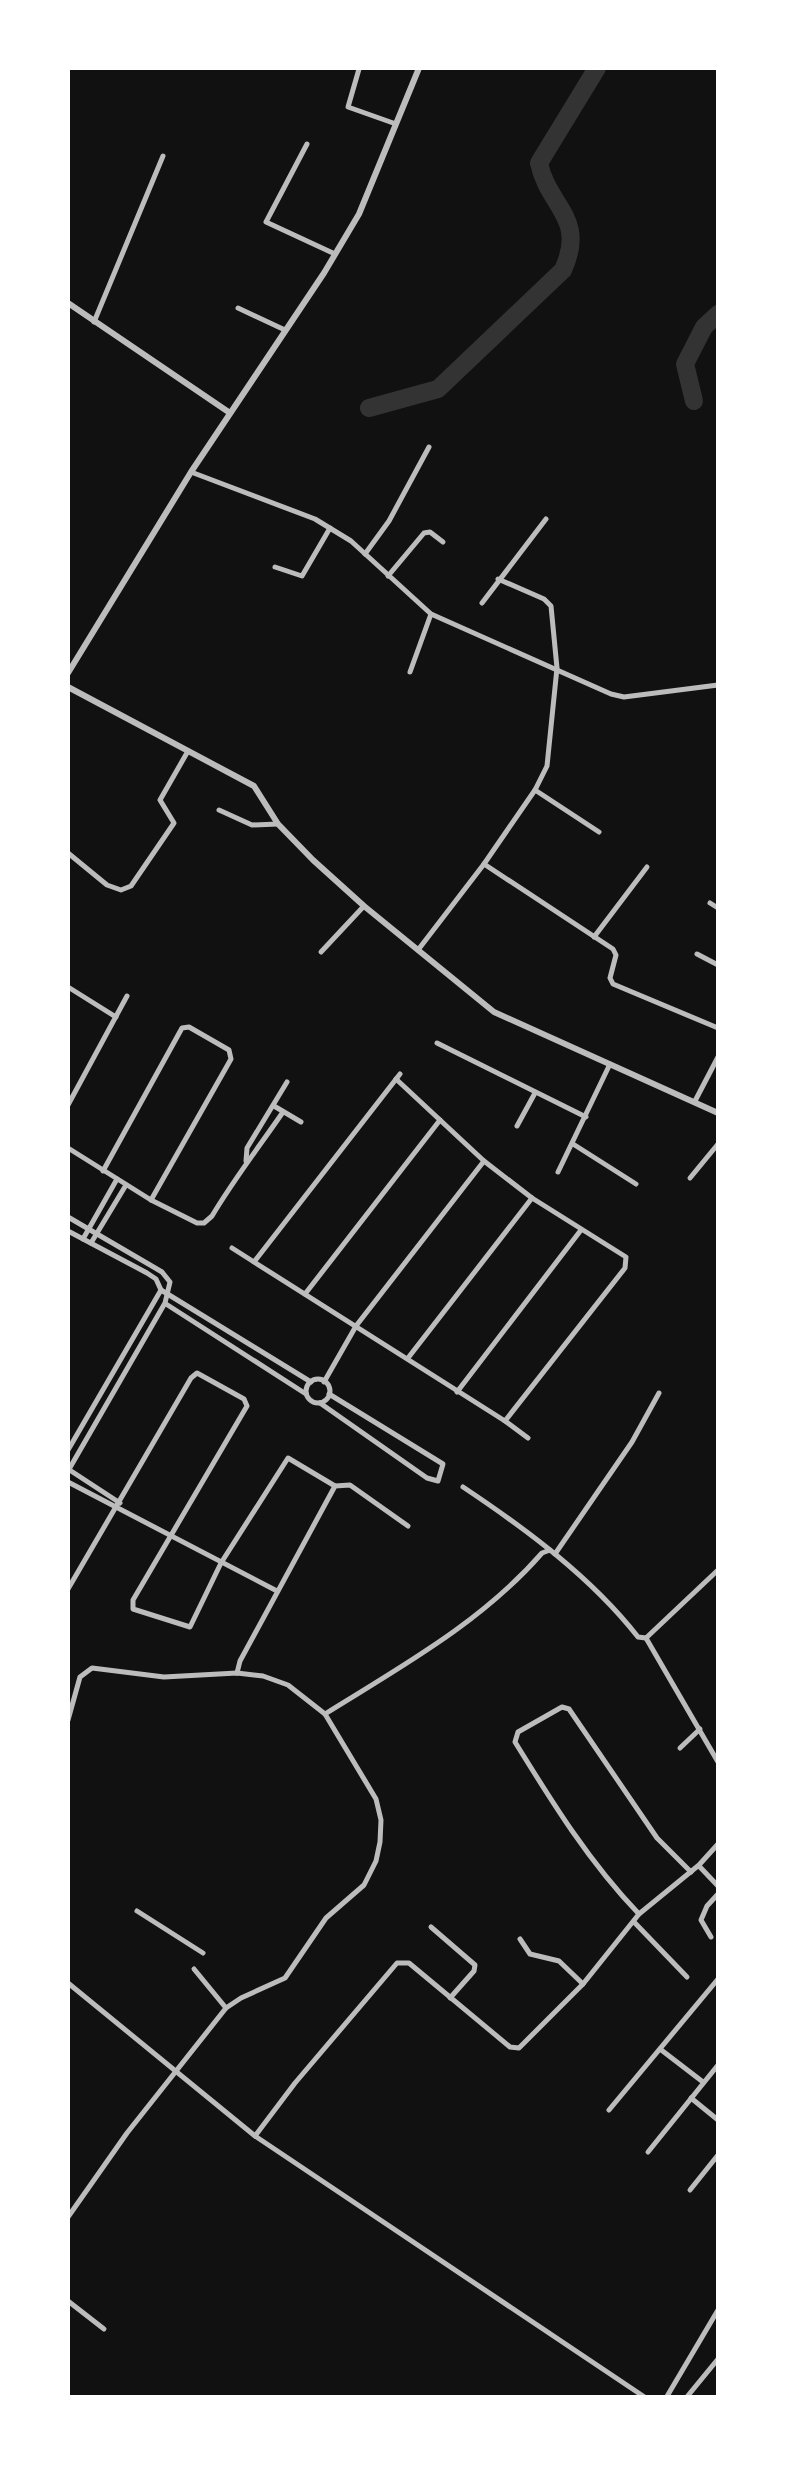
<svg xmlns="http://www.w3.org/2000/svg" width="786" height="2465" font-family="'DM Sans',sans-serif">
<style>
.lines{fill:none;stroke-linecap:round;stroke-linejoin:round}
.river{stroke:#333;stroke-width:18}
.minor{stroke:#bcbcbc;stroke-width:5}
.tertiary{stroke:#bcbcbc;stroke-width:6}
</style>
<rect width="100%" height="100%" fill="#111"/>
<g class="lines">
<g class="river">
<path d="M 694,401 L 685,364 L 704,327 L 718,314"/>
<path d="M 369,408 L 438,389 L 563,270 C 587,217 548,207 539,163 L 597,68"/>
</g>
<g class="minor">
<path d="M 359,69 L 348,107 L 396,124"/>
<path d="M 307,144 L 266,222 L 335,254"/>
<path d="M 238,308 L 285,330"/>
<path d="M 94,322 L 163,156"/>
<path d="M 191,472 L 315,519 L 351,541 L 431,614 L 611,694 L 624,697 L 718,685"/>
<path d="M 365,554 L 389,521 L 429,447"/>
<path d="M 275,567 L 302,576 L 330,528"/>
<path d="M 388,576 L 424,533 L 430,532 L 443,542"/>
<path d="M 482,603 L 546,519"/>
<path d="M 410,672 L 431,614"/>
<path d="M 535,790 L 599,832"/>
<path d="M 219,810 L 252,825 L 278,824"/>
<path d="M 68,853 L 107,885 L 121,890 L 131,886 L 174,823 L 160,800 L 188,751"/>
<path d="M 484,864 L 613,949 L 616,955 L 610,978 L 613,984 L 718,1028"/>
<path d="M 710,903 L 718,908"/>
<path d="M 594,937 L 647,867"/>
<path d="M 418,950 L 484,864 L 535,790 L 547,766 L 557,668 L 551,606 L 544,599 L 498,579"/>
<path d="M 321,952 L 364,906"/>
<path d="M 697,954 L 718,965"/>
<path d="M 68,987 L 116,1017"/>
<path d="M 437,1043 L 586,1117"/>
<path d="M 695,1101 L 718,1057"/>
<path d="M 68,1105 L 127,996"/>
<path d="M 274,1106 L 301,1122"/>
<path d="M 517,1126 L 535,1093"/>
<path d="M 573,1144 L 636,1184"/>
<path d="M 68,1148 L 151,1200 L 197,1223 L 204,1223 L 212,1216 C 234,1179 259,1147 283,1112"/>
<path d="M 246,1161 L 247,1148 L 287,1082"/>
<path d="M 103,1171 L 182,1028 L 189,1027 L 229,1050 L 231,1059 L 151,1200"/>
<path d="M 558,1172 L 610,1064"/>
<path d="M 690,1178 L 718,1144"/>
<path d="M 68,1217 L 162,1272 L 170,1282 L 165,1303 L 68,1471"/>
<path d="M 68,1231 L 147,1273 L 156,1279 L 161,1290 L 68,1450"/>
<path d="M 83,1239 L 117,1179"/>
<path d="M 91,1243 L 126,1185"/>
<path d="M 232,1248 L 254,1262 L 400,1074"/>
<path d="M 254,1262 L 505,1421 L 625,1268 L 626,1257 L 532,1198 L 484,1161 L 396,1079"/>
<path d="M 161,1290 L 311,1382"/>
<path d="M 305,1294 L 440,1120"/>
<path d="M 166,1304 L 306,1394"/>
<path d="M 408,1358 L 532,1198"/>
<circle cx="318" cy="1391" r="12"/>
<path d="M 324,1382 L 356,1326 L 484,1161"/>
<path d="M 457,1392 L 581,1230"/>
<path d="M 320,1403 L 427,1478 L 438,1481 L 443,1464 L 329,1394"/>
<path d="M 505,1421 L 528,1438"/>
<path d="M 68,1469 L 120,1503"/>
<path d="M 68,1482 L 277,1591"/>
<path d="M 463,1487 C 526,1529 591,1577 638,1637 L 646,1638"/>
<path d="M 555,1554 L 632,1442 L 659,1393"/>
<path d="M 68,1589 L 191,1378 L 197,1373 L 244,1399 L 247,1406 L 133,1600 L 133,1609 L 190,1627 L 221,1563 L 288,1458 L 335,1486"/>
<path d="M 646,1638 L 718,1762"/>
<path d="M 646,1638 L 718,1570"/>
<path d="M 237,1673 L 240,1661 L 335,1486 L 350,1485 L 408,1526"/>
<path d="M 325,1714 C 402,1666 482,1622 542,1553 L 550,1550"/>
<path d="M 68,1720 L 80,1677 L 92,1668 L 164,1677 L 237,1673 L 263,1676 L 288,1685 L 325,1714 L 376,1799 L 381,1820 L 380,1842 L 376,1861 L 364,1885 L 326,1918 L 285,1978 L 241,1998 L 226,2008 L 127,2133 L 68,2217"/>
<path d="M 680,1748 L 700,1729"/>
<path d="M 699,1866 L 718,1886"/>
<path d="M 137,1911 L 203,1953"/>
<path d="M 639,1914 C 589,1862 552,1802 515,1742 L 518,1732 L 562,1707 L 569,1709 L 657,1838 L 691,1872"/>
<path d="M 634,1922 L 687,1977"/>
<path d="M 431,1927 L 475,1965 L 474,1971 L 450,1998"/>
<path d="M 711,1937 L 701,1920 L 707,1906 L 718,1894"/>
<path d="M 520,1939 L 530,1954 L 559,1961 L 583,1984"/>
<path d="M 194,1969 L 226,2008"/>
<path d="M 68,1983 L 255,2136 L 646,2398"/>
<path d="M 660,2049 L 703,2082"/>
<path d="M 691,2098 L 718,2120"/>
<path d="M 609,2110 L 718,1979"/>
<path d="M 255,2136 L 295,2083 L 397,1963 L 409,1963 L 510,2047 L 519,2048 L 583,1984 L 639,1914 L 699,1865 L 718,1844"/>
<path d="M 648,2152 L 718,2065"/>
<path d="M 690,2190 L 718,2155"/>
<path d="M 68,2301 L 104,2329"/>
<path d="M 666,2398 L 718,2310"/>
<path d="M 686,2398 L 718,2359"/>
</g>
<g class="tertiary">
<path d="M 68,303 L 230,413"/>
<path d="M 68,673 L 191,472 L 324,273 L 359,214 L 419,68"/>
<path d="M 68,687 L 254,786 L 278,824 L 313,860 L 364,906 L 494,1012 L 718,1113"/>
</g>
</g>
<rect width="786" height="2465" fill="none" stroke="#ffffff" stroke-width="140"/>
</svg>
